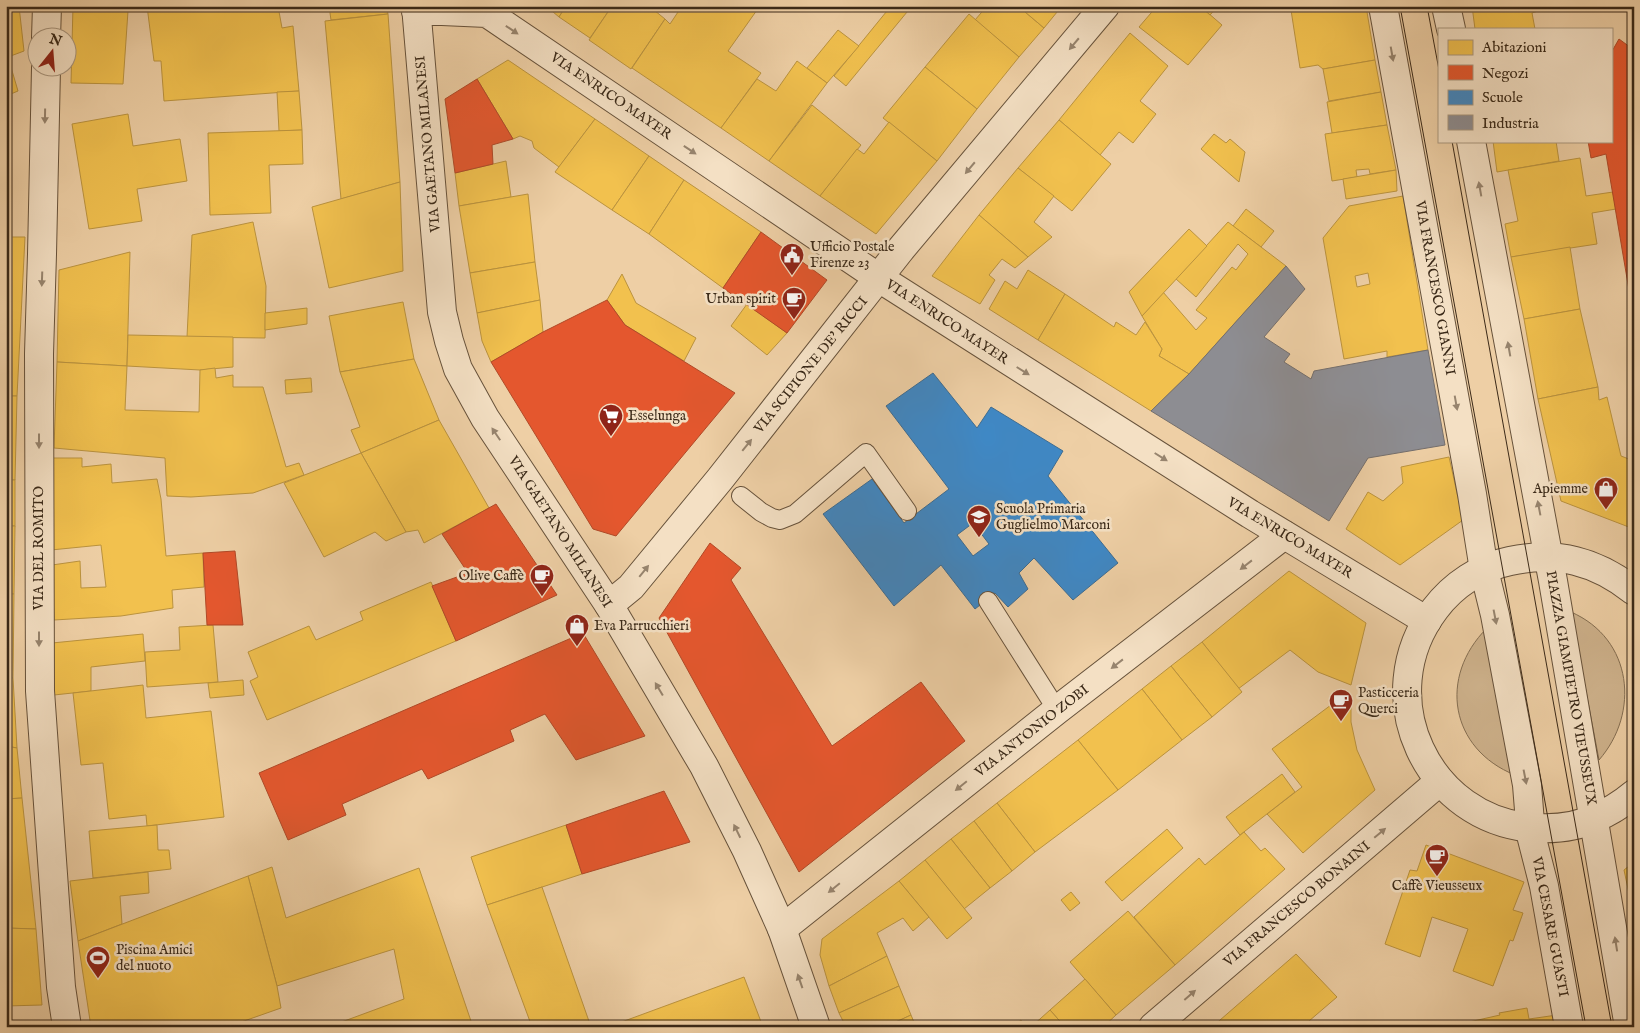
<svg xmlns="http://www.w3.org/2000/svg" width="1640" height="1033" font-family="'IM FELL English',serif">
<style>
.green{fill:#cfb38d;stroke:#846e52}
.homes{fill:#f2c14e;stroke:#bb933e;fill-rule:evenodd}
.shops{fill:#e4572e;stroke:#b14927}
.schools{fill:#3f88c5;stroke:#3e6c91;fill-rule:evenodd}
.industry{fill:#8d8d92;stroke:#746f6d}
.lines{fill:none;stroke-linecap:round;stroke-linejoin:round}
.service-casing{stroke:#67523b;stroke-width:20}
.minor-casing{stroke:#67523b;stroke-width:30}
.tertiary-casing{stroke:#67523b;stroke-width:30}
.service{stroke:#f4e0c4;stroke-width:18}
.minor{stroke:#f4e0c4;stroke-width:28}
.tertiary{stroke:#f4e0c4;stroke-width:28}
.tram{stroke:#3a2918;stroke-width:1}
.oneway{fill:#97846e}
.labels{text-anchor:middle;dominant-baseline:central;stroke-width:5;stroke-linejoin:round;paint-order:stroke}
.street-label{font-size:14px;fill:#3a2918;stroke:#f4e0c4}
.poi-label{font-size:14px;fill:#3a2918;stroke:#f4e0c4;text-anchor:start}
</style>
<rect width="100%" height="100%" fill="#eecfa5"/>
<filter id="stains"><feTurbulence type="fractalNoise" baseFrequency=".004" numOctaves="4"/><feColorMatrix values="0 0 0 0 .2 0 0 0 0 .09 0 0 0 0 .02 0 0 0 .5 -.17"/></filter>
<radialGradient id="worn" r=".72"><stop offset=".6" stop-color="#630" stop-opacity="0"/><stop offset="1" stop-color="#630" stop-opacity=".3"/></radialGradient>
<g class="green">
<path d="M 1571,612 C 1633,639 1640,713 1599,760 Z"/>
<path d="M 1487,628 L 1515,775 C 1450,749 1438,677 1487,628 Z"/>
</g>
<g class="homes">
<path d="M 6,6 L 19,6 L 24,51 L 8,57 L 18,91 L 6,96 Z"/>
<path d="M 73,6 L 147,6 L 147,9 L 128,11 L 123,84 L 71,83 Z"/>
<path d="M 147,6 L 278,6 L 282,28 L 293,26 L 299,91 L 164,101 L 161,61 L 154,61 Z"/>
<path d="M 329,6 L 386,6 L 388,14 L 331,20 Z"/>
<path d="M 546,6 L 566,6 L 559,17 Z"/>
<path d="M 566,6 L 612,6 L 590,38 L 559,17 Z"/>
<path d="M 612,6 L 649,6 L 665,19 L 631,69 L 589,40 Z"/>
<path d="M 682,6 L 752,6 L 757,10 L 728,51 L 761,73 L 721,128 L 632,68 L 665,19 L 670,24 Z"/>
<path d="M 891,6 L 912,6 L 846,86 L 834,76 Z"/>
<path d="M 987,6 L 1018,6 L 1044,28 L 1019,57 L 975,20 Z"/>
<path d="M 1018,6 L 1062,6 L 1044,28 Z"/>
<path d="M 1157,6 L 1200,6 L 1222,25 L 1188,65 L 1139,27 Z"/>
<path d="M 1200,6 L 1218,6 L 1210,15 Z"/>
<path d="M 1309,6 L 1366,6 L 1375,60 L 1323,69 L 1318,65 L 1300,68 L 1291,10 Z"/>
<path d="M 1472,6 L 1553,6 L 1532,13 L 1535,29 L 1475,29 Z"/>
<path d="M 388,14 L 400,182 L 341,199 L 325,21 Z"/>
<path d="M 969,14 L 1019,57 L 977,109 L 925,67 Z"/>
<path d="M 838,30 L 859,46 L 827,83 L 807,68 Z"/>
<path d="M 1130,33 L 1168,66 L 1140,101 L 1156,114 L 1133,143 L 1119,132 L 1100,155 L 1059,120 Z"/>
<path d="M 508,60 L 595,119 L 559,167 L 534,148 L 532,141 L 520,136 L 513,139 L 477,79 Z"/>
<path d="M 1375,60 L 1381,92 L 1329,101 L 1323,69 Z"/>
<path d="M 797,61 L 827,83 L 769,161 L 721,128 L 757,79 L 776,91 Z"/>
<path d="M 925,67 L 977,109 L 937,161 L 883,118 Z"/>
<path d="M 299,91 L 302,130 L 279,131 L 277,92 Z"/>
<path d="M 1381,92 L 1387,125 L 1332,133 L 1327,102 Z"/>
<path d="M 9,95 L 7,237 L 6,237 L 6,96 Z"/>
<path d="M 812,105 L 861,145 L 820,196 L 769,161 Z"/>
<path d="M 128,114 L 133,146 L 180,139 L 187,181 L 137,189 L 142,221 L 89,229 L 72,124 Z"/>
<path d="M 595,119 L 649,156 L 612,210 L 555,172 Z"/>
<path d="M 1059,120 L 1111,164 L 1072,211 L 1018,168 Z"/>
<path d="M 889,122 L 937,161 L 876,234 L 820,196 L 857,149 L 864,154 Z"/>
<path d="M 1387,125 L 1396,170 L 1370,174 L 1369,169 L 1356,170 L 1357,177 L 1332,181 L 1325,134 Z"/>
<path d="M 302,130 L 303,164 L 269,165 L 271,213 L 210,215 L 208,133 Z"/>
<path d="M 1214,134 L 1226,143 L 1230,139 L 1245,152 L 1239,182 L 1201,149 Z"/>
<path d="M 1493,141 L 1556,141 L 1559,161 L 1497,172 Z"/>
<path d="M 649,156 L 684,180 L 649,234 L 612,210 Z"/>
<path d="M 1580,158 L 1586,196 L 1613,192 L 1616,209 L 1592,213 L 1597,244 L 1511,257 L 1505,224 L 1518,221 L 1508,170 Z"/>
<path d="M 506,161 L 511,197 L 459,206 L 455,173 Z"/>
<path d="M 1018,168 L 1054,196 L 1034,222 L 1052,237 L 1028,257 L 979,215 Z"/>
<path d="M 1396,170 L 1397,191 L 1346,199 L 1343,179 Z"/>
<path d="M 684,180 L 761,232 L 723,288 L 649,234 Z"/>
<path d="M 400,182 L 403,271 L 329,288 L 312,207 Z"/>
<path d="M 528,194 L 535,262 L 470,273 L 459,206 Z"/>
<path d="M 1403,196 L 1428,350 L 1387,357 L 1387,351 L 1344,359 L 1323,238 L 1349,206 ZM 1368,273 L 1370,284 L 1357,287 L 1355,276 Z"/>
<path d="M 1246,209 L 1274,231 L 1261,247 L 1233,226 Z"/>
<path d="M 979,215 L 1028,257 L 1015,268 L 1002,259 L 989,275 L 995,280 L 980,304 L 932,276 Z"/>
<path d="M 253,222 L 266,286 L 265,338 L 187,337 L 192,235 Z"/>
<path d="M 1228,222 L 1286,266 L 1189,374 L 1159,356 L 1162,349 L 1142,316 L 1163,292 L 1196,330 L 1207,318 L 1196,310 L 1232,267 L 1236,270 L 1248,254 L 1238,244 L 1196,297 L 1176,279 Z"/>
<path d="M 1189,229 L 1207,246 L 1142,316 L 1129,292 Z"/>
<path d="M 6,237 L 25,237 L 17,396 L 6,396 Z"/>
<path d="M 1570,247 L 1580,309 L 1524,319 L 1511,257 Z"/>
<path d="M 130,252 L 127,366 L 57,362 L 59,270 Z"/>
<path d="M 535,262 L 540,300 L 477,313 L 470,273 Z"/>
<path d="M 1028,270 L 1065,294 L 1038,340 L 989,309 L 1005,281 L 1017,289 Z"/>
<path d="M 622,274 L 636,303 L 696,338 L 684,361 L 625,325 L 607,300 Z"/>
<path d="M 1065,294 L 1114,327 L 1116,322 L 1136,335 L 1145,322 L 1162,349 L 1159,356 L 1189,374 L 1151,411 L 1038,340 Z"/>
<path d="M 540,300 L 543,332 L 491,362 L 482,341 L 477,313 Z"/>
<path d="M 403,302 L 414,359 L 340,372 L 329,316 Z"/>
<path d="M 747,304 L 787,333 L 767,355 L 731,326 Z"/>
<path d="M 307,308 L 307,324 L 265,330 L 265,313 Z"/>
<path d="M 1580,309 L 1598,387 L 1538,399 L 1524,319 Z"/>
<path d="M 128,335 L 233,337 L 233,367 L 200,370 L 127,366 Z"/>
<path d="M 414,359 L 439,420 L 361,453 L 351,430 L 360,427 L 340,372 Z"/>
<path d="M 57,362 L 127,366 L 125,410 L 199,412 L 200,370 L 215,368 L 216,378 L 233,375 L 233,387 L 263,387 L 286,467 L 299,463 L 304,475 L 253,493 L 191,497 L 167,496 L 165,458 L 54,448 Z"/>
<path d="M 311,378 L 312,392 L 286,394 L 285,380 Z"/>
<path d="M 1598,387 L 1599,400 L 1607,397 L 1621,456 L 1634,461 L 1634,529 L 1561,501 L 1538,399 Z"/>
<path d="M 6,396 L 17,396 L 15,480 L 6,480 Z"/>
<path d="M 439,420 L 489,508 L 424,543 L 418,530 L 406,532 L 361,453 Z"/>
<path d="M 361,453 L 406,532 L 386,541 L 375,532 L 324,557 L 284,483 Z"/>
<path d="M 1449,457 L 1463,520 L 1400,565 L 1346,529 L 1368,492 L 1383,501 L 1403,483 L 1401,467 Z"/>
<path d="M 49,458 L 82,458 L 82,467 L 111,464 L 112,483 L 157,479 L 161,499 L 166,556 L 203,553 L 204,587 L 172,590 L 173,608 L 121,616 L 54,620 L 52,565 L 80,561 L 81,588 L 106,587 L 101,545 L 51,550 Z"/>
<rect x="6" y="480" width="9" height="46"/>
<path d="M 6,526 L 15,526 L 14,594 L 6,594 Z"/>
<path d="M 1289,571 L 1366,623 L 1351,685 L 1318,672 L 1290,650 L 1238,689 L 1202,642 Z"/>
<path d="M 431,582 L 456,641 L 267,720 L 250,681 L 258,677 L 248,652 L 309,626 L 316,640 L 363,620 L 360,612 Z"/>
<path d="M 6,594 L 14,594 L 13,678 L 6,678 Z"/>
<path d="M 213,625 L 218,682 L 147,687 L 145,652 L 180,650 L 179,627 Z"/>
<path d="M 143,634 L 145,661 L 91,667 L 91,691 L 54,695 L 52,643 Z"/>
<path d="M 1202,642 L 1242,692 L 1212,717 L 1171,666 Z"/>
<path d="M 1171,666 L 1212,717 L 1182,740 L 1142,689 Z"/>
<path d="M 6,678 L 13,678 L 17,748 L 6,746 Z"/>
<path d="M 243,680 L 244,695 L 210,698 L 208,683 Z"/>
<path d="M 143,685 L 146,718 L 211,711 L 224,817 L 147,826 L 146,815 L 109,819 L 103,763 L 81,765 L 73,693 Z"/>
<path d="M 1142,689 L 1182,740 L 1118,790 L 1078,740 Z"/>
<path d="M 1339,699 L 1351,701 L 1351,722 L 1357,750 L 1375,790 L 1303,853 L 1267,814 L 1302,787 L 1272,749 Z"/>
<path d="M 1078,740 L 1118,790 L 1035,852 L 997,803 Z"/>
<path d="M 6,746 L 17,748 L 22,798 L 6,799 Z"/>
<path d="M 1282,774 L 1295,792 L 1240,835 L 1226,817 Z"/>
<path d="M 22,798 L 36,929 L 6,928 L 6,799 Z"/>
<path d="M 997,803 L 1035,852 L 1012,871 L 974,821 Z"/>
<path d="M 974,821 L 1012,871 L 990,888 L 951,839 Z"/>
<path d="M 157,825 L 158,850 L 169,850 L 171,869 L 93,878 L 89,831 Z"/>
<path d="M 566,825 L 582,874 L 487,905 L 471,857 Z"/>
<path d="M 1167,829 L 1183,848 L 1122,901 L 1105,882 Z"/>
<path d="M 1244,832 L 1261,851 L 1265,848 L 1285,869 L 1175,965 L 1134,917 L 1199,858 L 1205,865 Z"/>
<path d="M 951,839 L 990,888 L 964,909 L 925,860 Z"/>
<path d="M 1426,845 L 1524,882 L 1513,910 L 1523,913 L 1513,941 L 1510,940 L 1493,986 L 1453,971 L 1468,929 L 1432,917 L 1420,957 L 1385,944 L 1410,870 L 1417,871 Z"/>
<path d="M 925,860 L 972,918 L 947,939 L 899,881 Z"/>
<path d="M 1634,862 L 1634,917 L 1624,870 Z"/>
<path d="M 272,867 L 286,918 L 419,868 L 473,1027 L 328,1027 L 404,999 L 394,949 L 277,986 L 248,876 Z"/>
<path d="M 148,872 L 149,893 L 120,896 L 122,924 L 78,941 L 70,881 Z"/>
<path d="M 248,876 L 277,986 L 281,1008 L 227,1027 L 91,1027 L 78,941 Z"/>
<path d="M 899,881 L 929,917 L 913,931 L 903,918 L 877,933 L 887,956 L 829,986 L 820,955 L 822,939 Z"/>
<path d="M 542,887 L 591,1027 L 532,1027 L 487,905 Z"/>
<path d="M 1071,892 L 1080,903 L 1070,911 L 1061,900 Z"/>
<path d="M 1128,911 L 1175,965 L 1116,1015 L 1070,962 Z"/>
<path d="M 6,928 L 36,929 L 42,1005 L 6,1006 Z"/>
<path d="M 1296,954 L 1337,997 L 1302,1027 L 1212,1027 Z"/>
<path d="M 887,956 L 899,986 L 839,1013 L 829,986 Z"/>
<path d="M 744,977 L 763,1027 L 608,1027 Z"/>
<path d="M 1085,979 L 1116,1015 L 1103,1027 L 1065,1027 L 1050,1010 Z"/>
<path d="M 899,986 L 911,1015 L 885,1027 L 846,1027 L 839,1013 Z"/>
<path d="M 1527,1008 L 1529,1019 L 1557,1015 L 1559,1027 L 1447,1027 L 1500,1015 L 1499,1013 Z"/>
<path d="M 1050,1010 L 1065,1027 L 1031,1027 Z"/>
<path d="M 911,1015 L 916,1027 L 885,1027 Z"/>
<path d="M 1021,1020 L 1026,1027 L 1012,1027 Z"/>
</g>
<g class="shops">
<path d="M 1619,39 L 1634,50 L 1634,335 L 1631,302 L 1606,154 L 1591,158 L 1588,141 L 1611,141 L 1611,53 Z"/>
<path d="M 477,79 L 513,139 L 492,145 L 493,164 L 455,173 L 445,99 Z"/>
<path d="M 761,232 L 827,280 L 787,333 L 723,288 Z"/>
<path d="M 607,300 L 625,325 L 735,393 L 616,536 L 593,529 L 491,362 L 543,332 Z"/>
<path d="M 496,504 L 557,595 L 456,641 L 432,586 L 468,573 L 442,534 Z"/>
<path d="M 710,543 L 741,568 L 731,580 L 832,746 L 921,682 L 965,741 L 799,872 L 659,618 Z"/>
<path d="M 235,551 L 243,625 L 207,625 L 203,553 Z"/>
<path d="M 583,633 L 645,736 L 576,760 L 545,714 L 510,730 L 514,741 L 428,779 L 422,769 L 342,804 L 346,815 L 288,840 L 259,773 Z"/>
<path d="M 664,791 L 690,842 L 582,874 L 566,825 Z"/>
</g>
<path class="schools" d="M 933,373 L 977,428 L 991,407 L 1063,451 L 1048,476 L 1118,563 L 1073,600 L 1034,558 L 1019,573 L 1028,589 L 1008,607 L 995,593 L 975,609 L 941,565 L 894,606 L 823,514 L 872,479 L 904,523 L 949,489 L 886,406 ZM 973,523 L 989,544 L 973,556 L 957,535 Z"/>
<path class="industry" d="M 1286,266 L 1305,289 L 1264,337 L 1290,354 L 1284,362 L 1311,379 L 1314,371 L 1428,350 L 1445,445 L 1368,458 L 1329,521 L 1151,411 L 1189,374 Z"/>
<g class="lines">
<defs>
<g id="service">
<path d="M 741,496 L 761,512 L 772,518 L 780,520 L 795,514 L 866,453 L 907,511"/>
<path d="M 988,601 L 1057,710"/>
</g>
<g id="minor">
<path d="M 416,6 L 442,312 L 449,341 L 458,369 L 485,418 L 609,605 L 704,766 L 747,851 L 782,929 L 816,1027"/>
<path d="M 416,11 L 442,11 L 487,13 L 879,278 L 1250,514 L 1427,621"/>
<path d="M 1634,591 C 1596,561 1557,551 1510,561 C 1480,567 1453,585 1435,609 C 1369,696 1427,822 1536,828 C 1556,829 1577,827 1595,818 C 1609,812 1622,804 1634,794"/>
<path d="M 609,605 L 631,587 L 720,479 L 901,249 L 1105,6"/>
<path d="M 782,929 L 1057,710 L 1284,535"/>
<path d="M 1153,1027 L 1440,781"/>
</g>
<g id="tertiary">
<path d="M 1383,6 L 1472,494 L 1484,570 L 1495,615 L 1527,785 L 1531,835 L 1544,886 L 1569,1027"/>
<path d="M 1446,6 L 1451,29"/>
<path d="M 46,38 L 47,6"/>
<path d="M 46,68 L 42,254 L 39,354 L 40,691 L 61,987 L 67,1027"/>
<path d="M 1471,141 L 1553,581 L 1629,1027"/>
</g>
</defs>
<use href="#service" class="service-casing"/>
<use href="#minor" class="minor-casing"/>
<use href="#tertiary" class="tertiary-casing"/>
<use href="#service" class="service"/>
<use href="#minor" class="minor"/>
<use href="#tertiary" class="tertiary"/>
<g class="tram">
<path d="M 1400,6 L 1586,1027"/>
<path d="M 1427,6 L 1439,70"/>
<path d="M 1452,141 L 1612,1027"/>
</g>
</g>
<defs><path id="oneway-solid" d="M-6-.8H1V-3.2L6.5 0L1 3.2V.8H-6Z" transform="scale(1.25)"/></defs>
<g class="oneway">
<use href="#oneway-solid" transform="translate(512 30) rotate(34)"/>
<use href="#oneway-solid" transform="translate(1074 44) rotate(130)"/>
<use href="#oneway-solid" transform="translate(1392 54) rotate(80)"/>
<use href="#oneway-solid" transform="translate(45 116) rotate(91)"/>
<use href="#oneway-solid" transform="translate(690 150) rotate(34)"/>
<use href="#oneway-solid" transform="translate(970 168) rotate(130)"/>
<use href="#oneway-solid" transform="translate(1480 189) rotate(-100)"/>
<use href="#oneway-solid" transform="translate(42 279) rotate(92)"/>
<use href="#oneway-solid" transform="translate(1509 349) rotate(-100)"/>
<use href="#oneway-solid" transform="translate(1023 371) rotate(32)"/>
<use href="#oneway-solid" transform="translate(1456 403) rotate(80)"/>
<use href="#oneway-solid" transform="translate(496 434) rotate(-124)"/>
<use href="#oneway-solid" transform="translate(39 441) rotate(90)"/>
<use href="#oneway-solid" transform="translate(747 445) rotate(-51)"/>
<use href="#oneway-solid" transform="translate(1161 457) rotate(32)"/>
<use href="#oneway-solid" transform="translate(1539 508) rotate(-101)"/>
<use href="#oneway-solid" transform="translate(1246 565) rotate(142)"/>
<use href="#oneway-solid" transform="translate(644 571) rotate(-51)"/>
<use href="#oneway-solid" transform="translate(1495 617) rotate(79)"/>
<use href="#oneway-solid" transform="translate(39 639) rotate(90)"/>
<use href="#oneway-solid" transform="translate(1117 664) rotate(142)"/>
<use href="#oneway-solid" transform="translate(659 689) rotate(-121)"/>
<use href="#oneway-solid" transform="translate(1525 777) rotate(79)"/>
<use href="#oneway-solid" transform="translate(961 786) rotate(141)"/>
<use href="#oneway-solid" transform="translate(737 831) rotate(-116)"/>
<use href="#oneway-solid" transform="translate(1380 833) rotate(-40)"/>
<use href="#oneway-solid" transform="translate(834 888) rotate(141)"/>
<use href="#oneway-solid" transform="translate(1616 944) rotate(-99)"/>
<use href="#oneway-solid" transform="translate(800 981) rotate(-109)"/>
<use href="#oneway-solid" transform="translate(1190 995) rotate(-41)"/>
</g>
<defs>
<symbol id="civic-pin" viewBox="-11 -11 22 30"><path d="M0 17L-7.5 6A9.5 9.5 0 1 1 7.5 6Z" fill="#8f2418" stroke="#f4e0c4"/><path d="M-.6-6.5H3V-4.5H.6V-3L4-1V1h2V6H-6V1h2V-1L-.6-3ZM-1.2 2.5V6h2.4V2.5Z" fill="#fff"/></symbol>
<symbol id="cafe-pin" viewBox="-11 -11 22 30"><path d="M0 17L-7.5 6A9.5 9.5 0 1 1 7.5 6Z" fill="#8f2418" stroke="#f4e0c4"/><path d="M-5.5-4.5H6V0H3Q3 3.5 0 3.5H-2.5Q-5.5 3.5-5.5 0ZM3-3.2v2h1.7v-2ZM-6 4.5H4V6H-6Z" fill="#fff"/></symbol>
<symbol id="supermarket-pin" viewBox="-11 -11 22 30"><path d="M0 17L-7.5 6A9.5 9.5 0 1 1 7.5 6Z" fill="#8f2418" stroke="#f4e0c4"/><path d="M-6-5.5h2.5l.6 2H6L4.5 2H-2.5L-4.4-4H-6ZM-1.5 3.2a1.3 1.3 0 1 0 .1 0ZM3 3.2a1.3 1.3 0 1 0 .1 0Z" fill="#fff"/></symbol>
<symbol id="shop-pin" viewBox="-11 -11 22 30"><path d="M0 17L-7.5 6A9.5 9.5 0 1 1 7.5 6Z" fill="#8f2418" stroke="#f4e0c4"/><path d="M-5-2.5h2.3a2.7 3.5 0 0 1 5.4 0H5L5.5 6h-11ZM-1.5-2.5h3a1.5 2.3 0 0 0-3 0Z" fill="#fff"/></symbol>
<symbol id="school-pin" viewBox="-11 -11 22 30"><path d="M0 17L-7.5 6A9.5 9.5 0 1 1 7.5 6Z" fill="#8f2418" stroke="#f4e0c4"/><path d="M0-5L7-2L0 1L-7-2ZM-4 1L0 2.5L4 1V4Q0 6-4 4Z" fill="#fff"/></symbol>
<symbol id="stadium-pin" viewBox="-11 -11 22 30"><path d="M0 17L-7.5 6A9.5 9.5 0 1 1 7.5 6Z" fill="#8f2418" stroke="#f4e0c4"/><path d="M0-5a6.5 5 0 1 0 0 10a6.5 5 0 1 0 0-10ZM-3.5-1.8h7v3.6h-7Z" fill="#fff"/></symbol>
</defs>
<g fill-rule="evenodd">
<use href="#civic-pin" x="778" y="241" width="28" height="38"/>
<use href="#cafe-pin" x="780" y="285" width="28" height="38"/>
<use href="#supermarket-pin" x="597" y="402" width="28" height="38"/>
<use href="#shop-pin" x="1592" y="475" width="28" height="38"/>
<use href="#school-pin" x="965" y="503" width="28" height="38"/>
<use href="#cafe-pin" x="528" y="562" width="28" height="38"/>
<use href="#shop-pin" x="563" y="612" width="28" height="38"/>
<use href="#cafe-pin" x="1327" y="687" width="28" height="38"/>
<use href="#cafe-pin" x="1423" y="842" width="28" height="38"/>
<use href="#stadium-pin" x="84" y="944" width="28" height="38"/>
</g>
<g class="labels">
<g class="street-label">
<text transform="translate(611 96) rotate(34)">VIA ENRICO MAYER</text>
<text transform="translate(428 144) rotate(-95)">VIA GAETANO MILANESI</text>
<text transform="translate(1435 288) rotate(80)">VIA FRANCESCO GIANNI</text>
<text transform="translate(947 322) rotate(33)">VIA ENRICO MAYER</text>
<text transform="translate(811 365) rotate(-51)">VIA SCIPIONE DE' RICCI</text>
<text transform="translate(560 532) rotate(57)">VIA GAETANO MILANESI</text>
<text transform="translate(1290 538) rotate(31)">VIA ENRICO MAYER</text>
<text transform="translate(39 548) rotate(-90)">VIA DEL ROMITO</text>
<text transform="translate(1571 688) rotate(80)">PIAZZA GIAMPIETRO VIEUSSEUX</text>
<text transform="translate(1032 731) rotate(-38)">VIA ANTONIO ZOBI</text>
<text transform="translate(1297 904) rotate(-40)">VIA FRANCESCO BONAINI</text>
<text transform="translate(1550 927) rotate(79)">VIA CESARE GUASTI</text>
</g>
<g class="poi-label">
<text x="810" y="247">Ufficio Postale<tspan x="810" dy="16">Firenze 23</tspan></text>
<text x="776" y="299" text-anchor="end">Urban spirit</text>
<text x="628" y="416">Esselunga</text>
<text x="1588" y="489" text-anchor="end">Apiemme</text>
<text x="996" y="509">Scuola Primaria<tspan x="996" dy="16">Guglielmo Marconi</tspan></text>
<text x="524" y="576" text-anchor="end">Olive Caffè</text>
<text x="594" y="626">Eva Parrucchieri</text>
<text x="1358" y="693">Pasticceria<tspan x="1358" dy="16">Querci</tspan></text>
<text x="1437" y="886" text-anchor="middle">Caffè Vieusseux</text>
<text x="116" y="950">Piscina Amici<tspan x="116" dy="16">del nuoto</tspan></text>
</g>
</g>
<rect width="1640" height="1033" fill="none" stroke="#eecfa5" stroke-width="25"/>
<rect x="8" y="8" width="1625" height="1018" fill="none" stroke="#3a2918" stroke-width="2.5"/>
<rect x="12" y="12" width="1615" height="1008" fill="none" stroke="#3a2918"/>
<rect x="1438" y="28" width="175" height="115" fill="#f4e0c4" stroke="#aa977f"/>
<rect x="1448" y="40" width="25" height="15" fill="#f2c14e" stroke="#aa977f"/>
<text x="1482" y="52" font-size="15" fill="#3a2918">Abitazioni</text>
<rect x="1448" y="65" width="25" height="15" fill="#e4572e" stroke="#aa977f"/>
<text x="1482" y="78" font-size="15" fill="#3a2918">Negozi</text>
<rect x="1448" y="90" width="25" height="15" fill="#3f88c5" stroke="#aa977f"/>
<text x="1482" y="102" font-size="15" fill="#3a2918">Scuole</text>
<rect x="1448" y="115" width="25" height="15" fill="#8d8d92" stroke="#aa977f"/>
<text x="1482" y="128" font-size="15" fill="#3a2918">Industria</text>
<g transform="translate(52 52) rotate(17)"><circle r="24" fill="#f4e0c4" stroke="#aa977f"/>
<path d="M0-4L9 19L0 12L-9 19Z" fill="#8f2418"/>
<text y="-8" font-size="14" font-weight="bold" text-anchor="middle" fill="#3a2918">N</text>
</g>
<rect width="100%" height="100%" filter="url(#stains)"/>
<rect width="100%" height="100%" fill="url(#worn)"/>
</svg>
